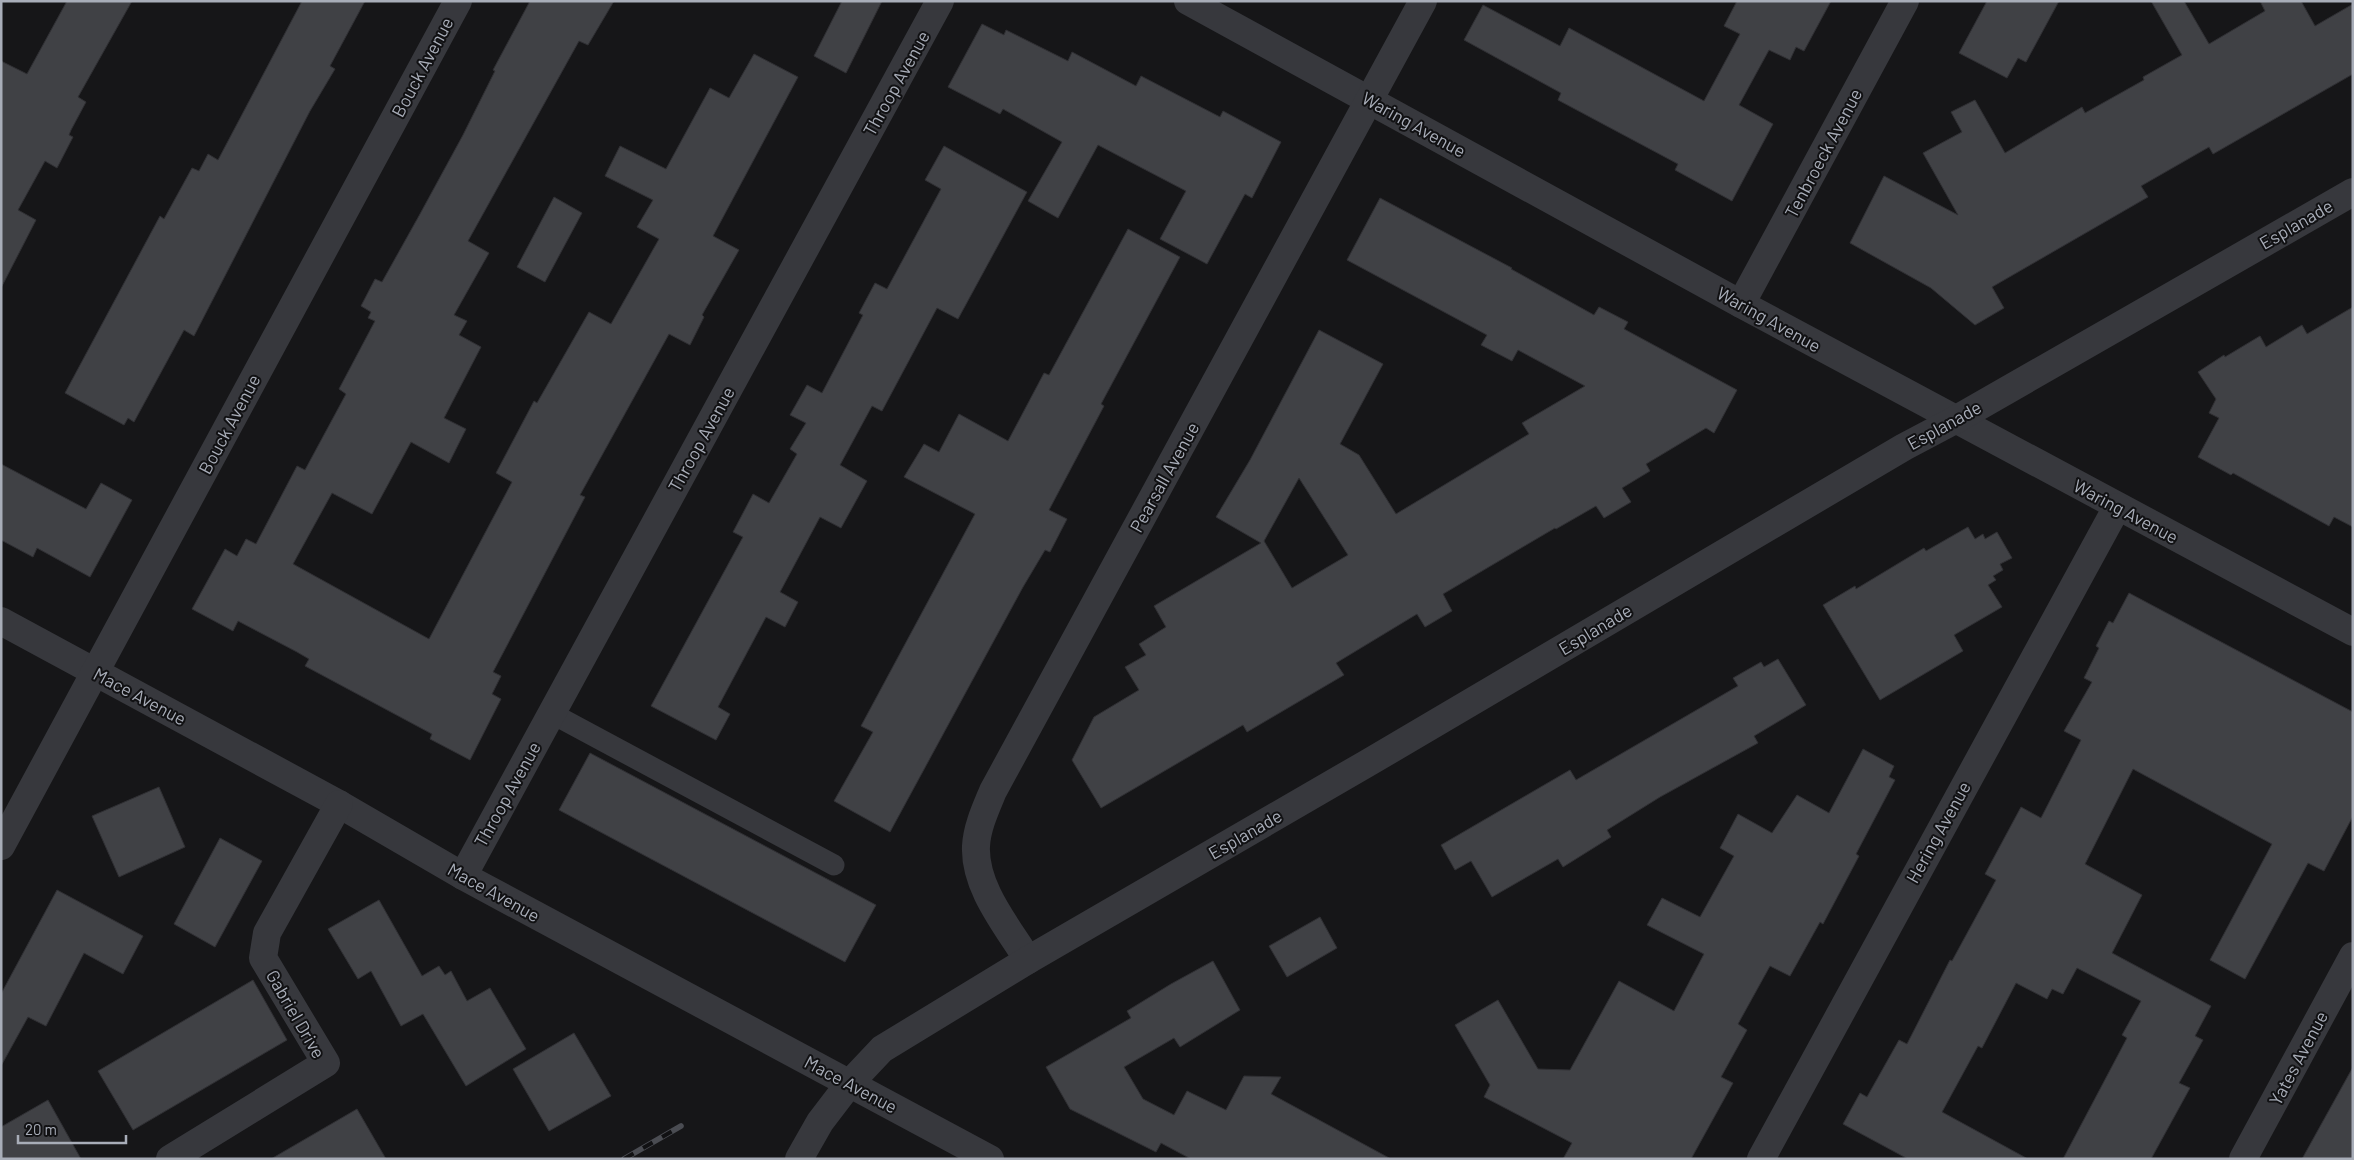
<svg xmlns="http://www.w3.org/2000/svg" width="2354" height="1160" font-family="Barlow,sans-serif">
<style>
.building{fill:#404145;stroke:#303034;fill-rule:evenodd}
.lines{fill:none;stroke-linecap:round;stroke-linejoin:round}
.lane{stroke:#37383d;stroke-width:21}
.street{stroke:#37383d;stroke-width:28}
.rail-casing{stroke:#4a4c52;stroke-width:5.5}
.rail{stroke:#111113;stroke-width:4;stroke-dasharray:11;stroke-linecap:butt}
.labels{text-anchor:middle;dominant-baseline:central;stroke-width:4;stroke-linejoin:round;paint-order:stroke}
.street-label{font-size:18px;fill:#a8adb8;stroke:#111113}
</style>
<rect width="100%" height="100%" fill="#161618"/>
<g class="building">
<path d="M 67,1 L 132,1 L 78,97 L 86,102 L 71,130 L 69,135 L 73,137 L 57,168 L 45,161 L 18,210 L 36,220 L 1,288 L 1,61 L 27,74 Z"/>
<path d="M 302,1 L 365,1 L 330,66 L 335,69 L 310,111 L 194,336 L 184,330 L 134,422 L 128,418 L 124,425 L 65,393 L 160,216 L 164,219 L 192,168 L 199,171 L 208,154 L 218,160 Z"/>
<path d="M 530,1 L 614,1 L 588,45 L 579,41 L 468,241 L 489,253 L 454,315 L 467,321 L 459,335 L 481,347 L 444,418 L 466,429 L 449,463 L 411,442 L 372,514 L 332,493 L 293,564 L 429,639 L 512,482 L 496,473 L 534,401 L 537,403 L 589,312 L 611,324 L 659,239 L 637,227 L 653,200 L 605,176 L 620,146 L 666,169 L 710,88 L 729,98 L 754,54 L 798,77 L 713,236 L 739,250 L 702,315 L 704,317 L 690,345 L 669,334 L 580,495 L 585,497 L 493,672 L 501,676 L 492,694 L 501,699 L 470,760 L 430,739 L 432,734 L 305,666 L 309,659 L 297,652 L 238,621 L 233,631 L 192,609 L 225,549 L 237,556 L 246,539 L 256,544 L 297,466 L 305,470 L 346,394 L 339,389 L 375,321 L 368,318 L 371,312 L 361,306 L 375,279 L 382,282 L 420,214 L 463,135 L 495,71 L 493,70 Z"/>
<path d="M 842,1 L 882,1 L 846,73 L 814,56 Z"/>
<path d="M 1737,1 L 1831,1 L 1804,51 L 1796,47 L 1790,60 L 1769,50 L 1739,105 L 1773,124 L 1732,201 L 1675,170 L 1678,164 L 1558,100 L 1561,93 L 1464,40 L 1483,5 L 1560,46 L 1569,28 L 1704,101 L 1740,34 L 1724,26 Z"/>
<path d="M 1987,1 L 2059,1 L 2026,62 L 2018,58 L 2007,78 L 1959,53 Z"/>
<path d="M 2151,1 L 2184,1 L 2209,44 L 2265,11 L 2260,1 L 2301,1 L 2315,26 L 2353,4 L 2353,74 L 2213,154 L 2209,147 L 2141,186 L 2148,197 L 1992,287 L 2004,308 L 1975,325 L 1931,288 L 1850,243 L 1884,176 L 1958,215 L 1923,153 L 1962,132 L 1951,112 L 1975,100 L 2005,153 L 2082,107 L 2085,113 L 2144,80 L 2143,77 L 2182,55 Z"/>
<path d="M 982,24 L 1004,35 L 1006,30 L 1068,61 L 1072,52 L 1136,86 L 1141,76 L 1220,117 L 1223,111 L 1281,142 L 1252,198 L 1245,194 L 1207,264 L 1160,239 L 1186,191 L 1098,145 L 1058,218 L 1028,201 L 1062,142 L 1003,109 L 1000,114 L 948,87 Z"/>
<path d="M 944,146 L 1027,192 L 958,319 L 937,308 L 882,411 L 872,406 L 840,465 L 867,481 L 841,528 L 820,517 L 780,592 L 798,602 L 785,627 L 766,617 L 718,707 L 730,714 L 716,740 L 651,706 L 743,537 L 733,532 L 753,494 L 769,503 L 797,454 L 790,449 L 806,423 L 790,415 L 807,385 L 822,393 L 863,315 L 859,313 L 875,283 L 887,289 L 941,189 L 925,180 Z"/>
<path d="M 554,197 L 582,213 L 545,282 L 517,267 Z"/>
<path d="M 1380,198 L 1512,268 L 1511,269 L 1594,315 L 1599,307 L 1628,322 L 1624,329 L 1737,390 L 1714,433 L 1706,428 L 1646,464 L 1650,471 L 1622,488 L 1631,502 L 1604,518 L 1596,506 L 1556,529 L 1555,528 L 1443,594 L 1452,611 L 1425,627 L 1417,614 L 1336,663 L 1344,675 L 1247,732 L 1243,725 L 1101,808 L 1072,760 L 1094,717 L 1139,690 L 1125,667 L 1146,655 L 1139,644 L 1166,627 L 1154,606 L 1261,543 L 1216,517 L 1250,460 L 1319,330 L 1383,364 L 1340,444 L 1359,455 L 1396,514 L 1529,434 L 1522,423 L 1585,386 L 1518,350 L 1512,361 L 1481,345 L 1487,335 L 1347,260 ZM 1299,478 L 1348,555 L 1292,588 L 1264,541 Z"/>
<path d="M 1128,229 L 1180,257 L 1101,404 L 1104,406 L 1049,510 L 1067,519 L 1050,552 L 1045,550 L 1023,587 L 890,832 L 834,801 L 873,732 L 861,726 L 975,514 L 904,477 L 924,444 L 939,452 L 959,414 L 1008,441 L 1044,373 L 1049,375 Z"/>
<path d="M 2353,307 L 2353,527 L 2334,517 L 2329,526 L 2233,473 L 2231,475 L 2198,457 L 2219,418 L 2209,413 L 2216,399 L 2198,372 L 2224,355 L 2225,357 L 2260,336 L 2266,347 L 2302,325 L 2307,334 Z"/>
<path d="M 1,464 L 86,509 L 101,483 L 132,500 L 90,577 L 37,548 L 33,557 L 1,540 Z"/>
<path d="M 1968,527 L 1975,539 L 1983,534 L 1985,539 L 1997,532 L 2012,558 L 2000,564 L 2003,570 L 1993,576 L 1996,580 L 1988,585 L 2002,607 L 1954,635 L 1963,651 L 1880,700 L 1823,605 L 1855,586 L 1856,589 L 1924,548 L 1926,551 Z"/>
<path d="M 2129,593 L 2353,712 L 2353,816 L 2324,871 L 2308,863 L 2245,979 L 2210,960 L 2272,844 L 2133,769 L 2085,864 L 2142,895 L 2112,953 L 2211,1006 L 2195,1036 L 2203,1040 L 2179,1083 L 2190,1088 L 2151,1159 L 2063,1159 L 2127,1038 L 2122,1035 L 2141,1001 L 2077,968 L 2063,994 L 2052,989 L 2047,999 L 2016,983 L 1982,1048 L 1978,1046 L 1942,1112 L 2028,1159 L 1908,1159 L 1843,1124 L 1860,1093 L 1867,1097 L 1899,1040 L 1907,1044 L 1950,960 L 1952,961 L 1996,880 L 1985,874 L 2021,807 L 2041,818 L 2081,740 L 2064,731 L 2092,682 L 2084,678 L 2099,648 L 2096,646 L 2109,621 L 2113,623 Z"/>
<path d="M 1778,659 L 1806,705 L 1754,736 L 1758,743 L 1660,797 L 1607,830 L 1611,837 L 1563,867 L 1558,859 L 1492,897 L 1471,861 L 1455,870 L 1441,845 L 1570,770 L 1576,780 L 1738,686 L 1733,678 L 1761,662 L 1764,667 Z"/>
<path d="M 1863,749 L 1894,766 L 1889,777 L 1895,780 L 1856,854 L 1859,856 L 1823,924 L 1820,922 L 1790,976 L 1770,966 L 1738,1024 L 1747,1030 L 1721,1077 L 1733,1083 L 1691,1159 L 1563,1159 L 1572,1143 L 1484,1097 L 1490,1085 L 1455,1025 L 1498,1000 L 1538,1069 L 1570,1070 L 1619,981 L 1674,1011 L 1704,954 L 1647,925 L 1662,898 L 1700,917 L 1734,856 L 1720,848 L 1738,814 L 1772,833 L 1797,795 L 1829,813 Z"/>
<path d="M 590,753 L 876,905 L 845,962 L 559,810 Z"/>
<path d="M 159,787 L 185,847 L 119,877 L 92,816 Z"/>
<path d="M 220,838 L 262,861 L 215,947 L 174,924 Z"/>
<path d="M 57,890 L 143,936 L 123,974 L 84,953 L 46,1026 L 28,1017 L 1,1066 L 1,994 Z"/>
<path d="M 379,900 L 422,976 L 439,966 L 445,975 L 451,971 L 467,1001 L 490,988 L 526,1049 L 466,1086 L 423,1014 L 401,1026 L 371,971 L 358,979 L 328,929 Z"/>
<path d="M 1320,917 L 1337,948 L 1287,977 L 1269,946 Z"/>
<path d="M 1213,961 L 1240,1010 L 1180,1047 L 1174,1038 L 1124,1067 L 1143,1099 L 1174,1115 L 1187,1091 L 1226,1110 L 1244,1076 L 1281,1077 L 1271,1094 L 1391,1159 L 1191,1159 L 1161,1143 L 1156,1152 L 1070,1109 L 1046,1067 L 1131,1018 L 1127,1011 L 1171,984 Z"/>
<path d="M 253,980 L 287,1040 L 133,1130 L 98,1071 Z"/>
<path d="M 574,1033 L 611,1096 L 549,1131 L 513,1069 Z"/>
<path d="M 2353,1067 L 2353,1159 L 2302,1159 Z"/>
<path d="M 48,1100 L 81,1159 L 1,1159 L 1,1127 Z"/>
<path d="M 357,1109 L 386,1159 L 271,1159 Z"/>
</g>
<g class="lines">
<path class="lane" d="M 551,713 L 834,865"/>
<g class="street">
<path d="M 1188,1 L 1741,304 L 2353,632"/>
<path d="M 1741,304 L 1905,1"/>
<path d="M 1,621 L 339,804 L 463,876 L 990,1159"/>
<path d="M 1,846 L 458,1"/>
<path d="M 463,876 L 940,1"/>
<path d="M 1028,960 C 1007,926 974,887 976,846 C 977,827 986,808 993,791 L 1423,1"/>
<path d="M 170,1159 L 326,1063 L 263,958 L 267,933 L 339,804"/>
<path d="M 799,1159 L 820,1122 L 849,1084 L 882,1049 L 1028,960 L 1366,764 L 1904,447 L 1955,420 L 2353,192"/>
<path d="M 1761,1159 L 2117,507"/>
<path d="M 2243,1159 L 2353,956"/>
</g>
<defs>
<path id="rail" d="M 624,1159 L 681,1126"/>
</defs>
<use href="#rail" class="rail-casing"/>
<use href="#rail" class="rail"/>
</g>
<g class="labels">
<g class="street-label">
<text transform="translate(422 67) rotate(-62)">Bouck Avenue</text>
<text transform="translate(896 83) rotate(-61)">Throop Avenue</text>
<text transform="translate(1414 124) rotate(29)">Waring Avenue</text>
<text transform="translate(1823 153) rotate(-62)">Tenbroeck Avenue</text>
<text transform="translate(2296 224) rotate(-30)">Esplanade</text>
<text transform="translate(1769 319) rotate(29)">Waring Avenue</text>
<text transform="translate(229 424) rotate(-62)">Bouck Avenue</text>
<text transform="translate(1944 425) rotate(-29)">Esplanade</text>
<text transform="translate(701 439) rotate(-61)">Throop Avenue</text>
<text transform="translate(1164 477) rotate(-61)">Pearsall Avenue</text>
<text transform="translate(2126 511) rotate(28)">Waring Avenue</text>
<text transform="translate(1595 629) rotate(-31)">Esplanade</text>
<text transform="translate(140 696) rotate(28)">Mace Avenue</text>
<text transform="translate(507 794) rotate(-61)">Throop Avenue</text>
<text transform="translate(1938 832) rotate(-61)">Hering Avenue</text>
<text transform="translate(1245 834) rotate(-30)">Esplanade</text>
<text transform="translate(494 892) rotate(29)">Mace Avenue</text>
<text transform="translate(296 1014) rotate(60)">Gabriel Drive</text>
<text transform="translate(2298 1058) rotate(-62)">Yates Avenue</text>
<text transform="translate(851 1084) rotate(28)">Mace Avenue</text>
</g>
</g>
<rect width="2354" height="1160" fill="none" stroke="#a8adb8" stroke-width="5"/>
<path d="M18 1135v8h108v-8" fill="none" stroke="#a8adb8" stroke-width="2.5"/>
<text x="25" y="1135" font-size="15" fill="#a8adb8" stroke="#111113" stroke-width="4" paint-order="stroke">20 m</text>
</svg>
